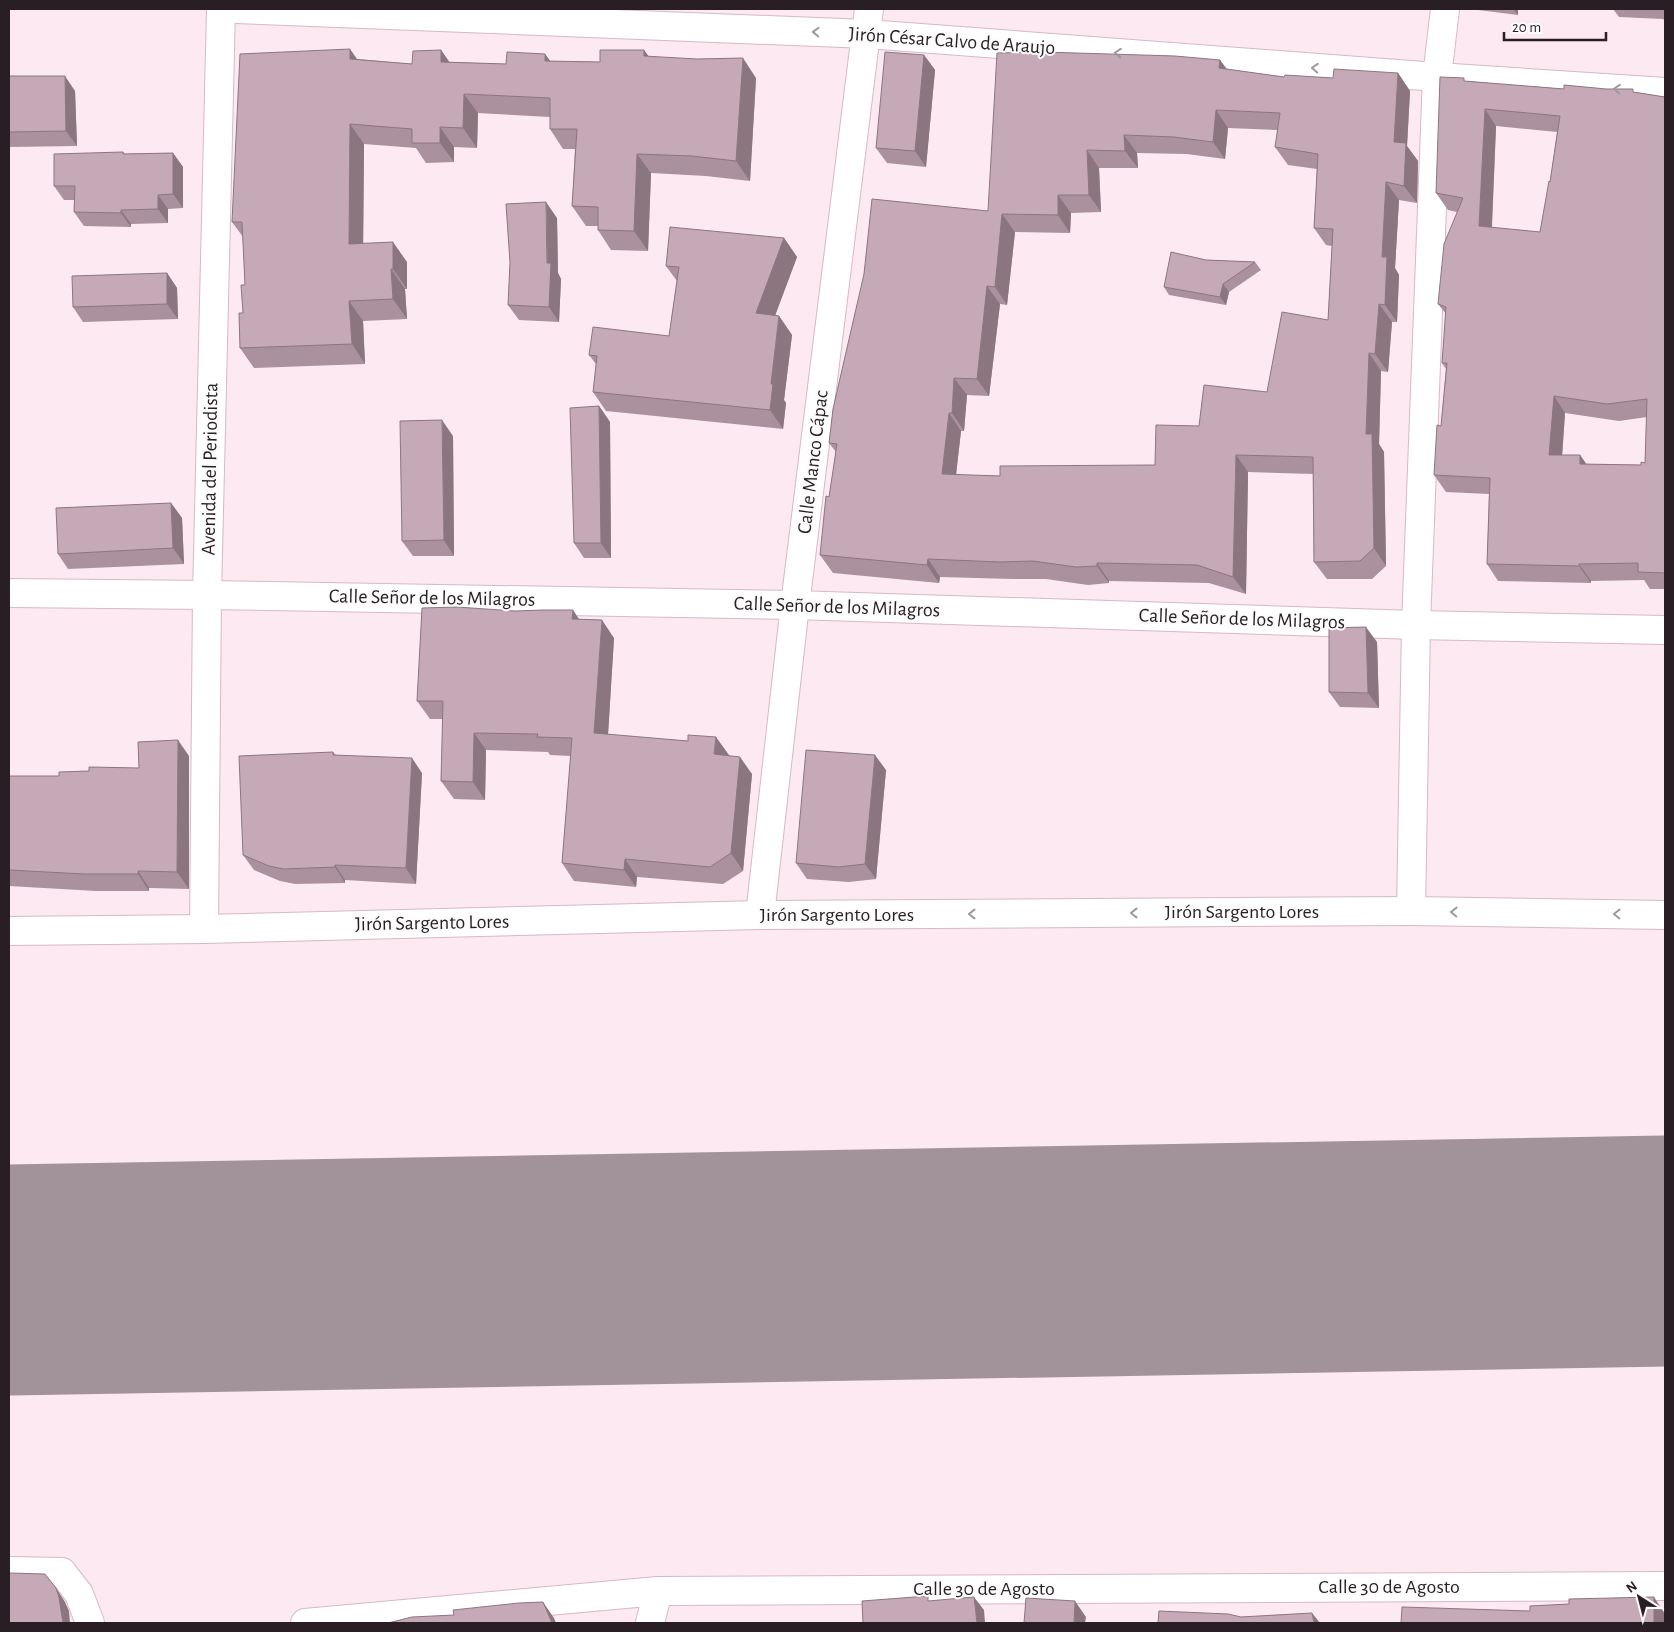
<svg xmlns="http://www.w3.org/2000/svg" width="1674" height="1632" font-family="'Alegreya Sans',sans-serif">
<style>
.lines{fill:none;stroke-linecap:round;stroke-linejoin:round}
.runway{stroke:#a2929a;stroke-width:231}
.minor-casing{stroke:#d6b9c6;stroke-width:30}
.minor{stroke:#fff;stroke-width:28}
.wall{fill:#aa919d;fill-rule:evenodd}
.shaded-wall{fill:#8b7680}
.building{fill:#c6a9b7;stroke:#8b7680;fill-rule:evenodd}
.oneway{stroke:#9e9a9c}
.labels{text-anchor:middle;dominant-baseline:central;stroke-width:4;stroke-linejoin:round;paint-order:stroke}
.street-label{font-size:20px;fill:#281e23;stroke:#fcfcfc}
</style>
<rect width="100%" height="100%" fill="#fce9f1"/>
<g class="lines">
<path class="runway" d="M 9,1280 L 1665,1251"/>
<defs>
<g id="minor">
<path d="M 237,9 L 867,34 L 1437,77 L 1665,92"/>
<path d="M 9,593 L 207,595 L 795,605 L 1416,625 L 1665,630"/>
<path d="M 1411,911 L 1416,625 L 1437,77 L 1445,9"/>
<path d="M 760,915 L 795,605 L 869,9"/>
<path d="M 204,929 L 207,595 L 221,9"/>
<path d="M 9,931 L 204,929 L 760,915 L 1411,911 L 1665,915"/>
<path d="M 9,1571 L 62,1572 L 79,1594 L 90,1623"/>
<path d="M 305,1623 L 658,1591 L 1665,1586"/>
<path d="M 650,1623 L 658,1591"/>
</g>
</defs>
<use href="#minor" class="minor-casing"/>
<use href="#minor" class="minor"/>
</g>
<g class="wall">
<path d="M 1470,9 L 1518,9 L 1518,15 Z"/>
<path d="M 1613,9 L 1665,9 L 1665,21 L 1663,19 L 1619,17 Z"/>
<path d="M 441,50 L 449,62 L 506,64 L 545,54 L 550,61 L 600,62 L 644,50 L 649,57 L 756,78 L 750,181 L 706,176 L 651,173 L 648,251 L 611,250 L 598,230 L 598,226 L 586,226 L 572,206 L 575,149 L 563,149 L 550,129 L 550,117 L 478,113 L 477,148 L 454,147 L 454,162 L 426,163 L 416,148 L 364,144 L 363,243 L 407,262 L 407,289 L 405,289 L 407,319 L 363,321 L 365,364 L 254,368 L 240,348 L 245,285 L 243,237 L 232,222 L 357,59 L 412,64 Z"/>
<path d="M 924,55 L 935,70 L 926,167 L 887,163 L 876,148 Z"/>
<path d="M 1220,60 L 1226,69 L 1284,77 L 1333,78 L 1398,73 L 1410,91 L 1407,146 L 1418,161 L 1417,203 L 1399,200 L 1395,268 L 1399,275 L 1397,322 L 1392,322 L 1388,372 L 1381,371 L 1379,444 L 1384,452 L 1386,566 L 1372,579 L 1327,579 L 1314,562 L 1313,474 L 1248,472 L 1246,594 L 1209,583 L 1109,581 L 1109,583 L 1088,585 L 1046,579 L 1013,579 L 940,577 L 939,583 L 833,573 L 820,555 L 836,452 L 829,443 L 988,211 ZM 1228,128 L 1278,130 L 1275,147 L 1288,165 L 1317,169 L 1314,228 L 1326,245 L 1332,246 L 1328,320 L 1267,392 L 1199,426 L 1155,465 L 1000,476 L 956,475 L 961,431 L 964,431 L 967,395 L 989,396 L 1000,304 L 1007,305 L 1015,232 L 1070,233 L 1071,213 L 1101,212 L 1099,168 L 1138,168 L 1137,153 L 1187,154 L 1225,159 Z"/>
<path d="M 9,76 L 75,91 L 77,146 L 9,147 Z"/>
<path d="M 1466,81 L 1564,89 L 1635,92 L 1665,97 L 1665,589 L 1650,589 L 1644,580 L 1591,581 L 1591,583 L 1498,581 L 1487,564 L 1489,494 L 1446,492 L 1434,475 L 1441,426 L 1446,369 L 1442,363 L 1446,314 L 1438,304 L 1457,212 L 1448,210 L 1436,193 ZM 1496,126 L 1557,132 L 1550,182 L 1540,232 L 1492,228 ZM 1565,413 L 1619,421 L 1647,417 L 1645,463 L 1641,465 L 1586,464 L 1580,455 L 1562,455 Z"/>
<path d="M 123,152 L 125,154 L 173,153 L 183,167 L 183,208 L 168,209 L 168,223 L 131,224 L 131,227 L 84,226 L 74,212 L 74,200 L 64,200 L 54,186 Z"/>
<path d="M 557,218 L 558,273 L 561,279 L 559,322 L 519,320 L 508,305 Z"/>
<path d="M 784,238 L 797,257 L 775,315 L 779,316 L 792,335 L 784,400 L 786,403 L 783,429 L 606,411 L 593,392 L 596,364 L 589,355 L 669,336 L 677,281 L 666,266 Z"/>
<path d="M 1206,260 L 1255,262 L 1261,270 L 1229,292 L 1226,305 L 1169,295 L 1164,287 Z"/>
<path d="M 167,273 L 177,288 L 178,319 L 83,322 L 73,307 Z"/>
<path d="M 599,406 L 610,422 L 611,558 L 584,558 L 574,543 Z"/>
<path d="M 453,436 L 454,556 L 413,556 L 402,541 Z"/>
<path d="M 171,503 L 182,518 L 184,564 L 68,569 L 58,554 Z"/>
<path d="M 579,619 L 614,638 L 608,734 L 729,755 L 752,774 L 743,871 L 723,884 L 637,877 L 636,887 L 574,881 L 562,863 L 571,756 L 550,755 L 548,752 L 486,750 L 485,800 L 454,799 L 441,781 L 443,719 L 430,719 L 417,701 Z"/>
<path d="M 1377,642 L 1379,708 L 1340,707 L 1329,692 Z"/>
<path d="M 333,752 L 336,755 L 422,773 L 416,884 L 345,880 L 345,883 L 295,884 L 280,881 L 254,870 L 243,855 Z"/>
<path d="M 189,756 L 189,889 L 149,888 L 149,891 L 96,891 L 9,886 L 9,776 L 59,776 L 89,771 L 139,768 Z"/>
<path d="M 886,770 L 876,879 L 849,882 L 807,879 L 796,863 Z"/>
</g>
<g class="shaded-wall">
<path d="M 1513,9 L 1518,9 L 1518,15 Z"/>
<path d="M 350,49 L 364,69 L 350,59 Z"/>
<path d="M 441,50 L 455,70 L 441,62 Z"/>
<path d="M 644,50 L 658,70 L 644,56 Z"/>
<path d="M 545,54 L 559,73 L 545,61 Z"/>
<path d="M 924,55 L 935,70 L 926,167 L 915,151 Z"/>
<path d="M 743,58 L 756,78 L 750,181 L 736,161 Z"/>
<path d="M 1220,60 L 1233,77 L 1219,68 Z"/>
<path d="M 1398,73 L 1410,91 L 1407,146 L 1418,161 L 1417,203 L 1404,186 L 1394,142 Z"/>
<path d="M 65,76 L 75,91 L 77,146 L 66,131 Z"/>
<path d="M 464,94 L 478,113 L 477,148 L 463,128 Z"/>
<path d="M 1485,109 L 1496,126 L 1491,243 L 1479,226 Z"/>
<path d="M 1216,110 L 1228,128 L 1225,159 L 1213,142 Z"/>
<path d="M 350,124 L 364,144 L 363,264 L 349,244 Z"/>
<path d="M 440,127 L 454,147 L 454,162 L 440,143 Z"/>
<path d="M 1124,135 L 1137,153 L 1138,168 L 1125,151 Z"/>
<path d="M 1087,150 L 1099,168 L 1101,212 L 1089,195 Z"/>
<path d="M 173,153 L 183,167 L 183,208 L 173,194 Z"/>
<path d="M 637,154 L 651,173 L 648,251 L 634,231 Z"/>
<path d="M 1386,182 L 1399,200 L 1395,268 L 1399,275 L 1397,322 L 1385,305 L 1382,257 Z"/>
<path d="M 158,195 L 168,209 L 168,223 L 158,209 Z"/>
<path d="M 1058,195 L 1071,213 L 1070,233 L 1058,215 Z"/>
<path d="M 546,202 L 557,218 L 558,273 L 561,279 L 559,322 L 549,307 Z"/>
<path d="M 121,210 L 131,224 L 131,227 L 121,213 Z"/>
<path d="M 1002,214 L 1015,232 L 1007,305 L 995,287 Z"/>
<path d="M 784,238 L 797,257 L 769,332 L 756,313 Z"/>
<path d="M 393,242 L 407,262 L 407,289 L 393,269 Z"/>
<path d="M 391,269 L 405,289 L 407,319 L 393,299 Z"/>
<path d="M 167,273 L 177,288 L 178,319 L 167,304 Z"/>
<path d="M 1223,284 L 1229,292 L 1226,305 L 1220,297 Z"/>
<path d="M 987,286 L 1000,304 L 989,396 L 977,379 Z"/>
<path d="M 349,301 L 363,321 L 365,364 L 352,344 Z"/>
<path d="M 1379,304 L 1392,322 L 1388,372 L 1375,354 Z"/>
<path d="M 779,316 L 792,335 L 784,400 L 786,403 L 783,429 L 770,410 L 771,384 Z"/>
<path d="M 1369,353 L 1381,371 L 1379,444 L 1384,452 L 1386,566 L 1374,548 L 1366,434 Z"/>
<path d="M 954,378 L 967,395 L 964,431 L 952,413 Z"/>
<path d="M 1554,396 L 1565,413 L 1561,472 L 1549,455 Z"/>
<path d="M 599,406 L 610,422 L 611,558 L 601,543 Z"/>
<path d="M 949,413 L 961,431 L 954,492 L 942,474 Z"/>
<path d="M 442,420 L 453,436 L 454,556 L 444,540 Z"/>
<path d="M 1236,455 L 1248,472 L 1246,594 L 1233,577 Z"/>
<path d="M 1580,455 L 1592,472 L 1580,464 Z"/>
<path d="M 171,503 L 182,518 L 184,564 L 173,548 Z"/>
<path d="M 928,559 L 940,577 L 939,583 L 927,565 Z"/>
<path d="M 1097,563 L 1109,581 L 1109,583 L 1097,566 Z"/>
<path d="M 1579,564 L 1591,581 L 1591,583 L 1579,566 Z"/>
<path d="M 573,610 L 585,628 L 572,619 Z"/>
<path d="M 602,620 L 614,638 L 607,751 L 594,733 Z"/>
<path d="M 1366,627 L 1377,642 L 1379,708 L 1368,693 Z"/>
<path d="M 474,733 L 486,750 L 485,800 L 473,782 Z"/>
<path d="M 716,737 L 729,755 L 727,772 L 714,754 Z"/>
<path d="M 178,740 L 189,756 L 189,889 L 177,872 Z"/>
<path d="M 875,755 L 886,770 L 876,879 L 865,864 Z"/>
<path d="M 740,757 L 752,774 L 743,871 L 731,853 Z"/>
<path d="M 412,758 L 422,773 L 416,884 L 406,868 Z"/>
<path d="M 625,859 L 637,877 L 636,887 L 624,870 Z"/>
<path d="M 335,865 L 345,880 L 345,883 L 335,867 Z"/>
<path d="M 138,871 L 149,888 L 149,891 L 138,874 Z"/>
<path d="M 56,1588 L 65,1602 L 69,1611 L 70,1623 L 63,1623 Z"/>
<path d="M 974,1597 L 984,1610 L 985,1623 L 977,1623 Z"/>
<path d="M 1654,1597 L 1665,1614 L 1665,1623 L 1654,1623 Z"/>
<path d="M 1075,1601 L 1086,1617 L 1085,1623 L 1074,1623 Z"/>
<path d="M 543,1602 L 554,1618 L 556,1623 L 552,1623 Z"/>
<path d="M 1312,1613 L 1320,1623 L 1314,1623 Z"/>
</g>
<g class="building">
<path d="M 350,49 L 350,59 L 412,64 L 413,51 L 441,50 L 441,62 L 506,64 L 507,52 L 545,54 L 545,61 L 600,62 L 600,50 L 644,50 L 644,56 L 697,59 L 743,58 L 736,161 L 692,156 L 637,154 L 634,231 L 598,230 L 598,207 L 572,206 L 577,129 L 550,129 L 550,98 L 464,94 L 463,128 L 440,127 L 440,143 L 412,143 L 412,129 L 350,124 L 349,244 L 393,242 L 393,269 L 391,269 L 393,299 L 349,301 L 352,344 L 240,348 L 239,313 L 243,313 L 241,285 L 245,285 L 242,222 L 232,222 L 240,54 Z"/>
<path d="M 885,52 L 924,55 L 915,151 L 876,148 Z"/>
<path d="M 1043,52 L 1175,56 L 1220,60 L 1219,68 L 1284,77 L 1285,75 L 1333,78 L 1334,69 L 1398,73 L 1394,142 L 1406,143 L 1404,186 L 1386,182 L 1382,257 L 1387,257 L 1385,305 L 1379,304 L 1375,354 L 1369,353 L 1366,434 L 1372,434 L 1374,548 L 1360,561 L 1314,562 L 1313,457 L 1236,455 L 1233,577 L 1197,565 L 1097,563 L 1097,566 L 1076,567 L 1033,561 L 1000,562 L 928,559 L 927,565 L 820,555 L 826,496 L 829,497 L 837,444 L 829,443 L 833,409 L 864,274 L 872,199 L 988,211 L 997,53 ZM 1216,110 L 1280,113 L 1275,147 L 1318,154 L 1314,228 L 1333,229 L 1328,320 L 1282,312 L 1267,392 L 1204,385 L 1199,426 L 1156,425 L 1155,465 L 1000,466 L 1000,476 L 942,474 L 949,413 L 952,413 L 954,378 L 977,379 L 987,286 L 995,287 L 1002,214 L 1058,215 L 1058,195 L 1089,195 L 1087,150 L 1125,151 L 1124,135 L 1174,137 L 1213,142 Z"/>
<path d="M 9,76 L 65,76 L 66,131 L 9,132 Z"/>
<path d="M 1440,77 L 1464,78 L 1464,81 L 1564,89 L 1564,85 L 1606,89 L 1633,89 L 1633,92 L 1665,97 L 1665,573 L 1638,572 L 1638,563 L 1579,564 L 1579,566 L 1487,564 L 1490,478 L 1434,475 L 1437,425 L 1441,426 L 1447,363 L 1442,363 L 1446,307 L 1438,304 L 1444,244 L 1463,198 L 1436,193 ZM 1485,109 L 1560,116 L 1550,182 L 1549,181 L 1540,232 L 1479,226 ZM 1554,396 L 1607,404 L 1647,399 L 1645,463 L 1641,462 L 1641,465 L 1580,464 L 1580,455 L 1549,455 Z"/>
<path d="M 123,152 L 123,154 L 173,153 L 173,194 L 158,195 L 158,209 L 121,210 L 121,213 L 74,212 L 75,186 L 54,186 L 54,154 Z"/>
<path d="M 546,202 L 547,263 L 551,263 L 549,307 L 508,305 L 510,262 L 506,204 Z"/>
<path d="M 670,227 L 784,238 L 756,313 L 779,316 L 771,384 L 773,384 L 770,410 L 593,392 L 597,356 L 589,355 L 593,327 L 669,336 L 679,267 L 666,266 Z"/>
<path d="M 1171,252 L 1206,260 L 1255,262 L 1223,284 L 1220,297 L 1164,287 Z"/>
<path d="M 167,273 L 167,304 L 73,307 L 72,276 Z"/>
<path d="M 599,406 L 601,543 L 574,543 L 570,408 Z"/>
<path d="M 442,420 L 444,540 L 402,541 L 400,421 Z"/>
<path d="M 171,503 L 173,548 L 58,554 L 56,508 Z"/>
<path d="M 457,607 L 515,611 L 543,610 L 573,610 L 572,619 L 602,620 L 594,733 L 688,741 L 688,735 L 716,737 L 714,754 L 740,757 L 731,853 L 710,867 L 625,859 L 624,870 L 562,863 L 572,738 L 537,737 L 538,734 L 474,733 L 473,782 L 441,781 L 443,701 L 417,701 L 422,608 Z"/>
<path d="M 1366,627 L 1368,693 L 1329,692 L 1329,628 Z"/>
<path d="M 178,740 L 177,872 L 138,871 L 138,874 L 84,874 L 9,870 L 9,776 L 59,776 L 59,772 L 89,771 L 89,767 L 139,768 L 138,742 Z"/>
<path d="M 806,750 L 875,755 L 865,864 L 838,867 L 796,863 Z"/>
<path d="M 333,752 L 333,755 L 412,758 L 406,868 L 335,865 L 335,867 L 284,869 L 269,866 L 243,855 L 239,756 Z"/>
<path d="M 9,1573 L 45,1574 L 56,1588 L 59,1597 L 63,1623 L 9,1623 Z"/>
<path d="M 928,1596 L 928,1601 L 974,1597 L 977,1623 L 863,1623 L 862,1601 Z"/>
<path d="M 1654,1597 L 1654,1623 L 1401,1623 L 1402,1607 L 1530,1611 L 1530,1606 L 1569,1604 L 1569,1599 Z"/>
<path d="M 1026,1598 L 1075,1601 L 1074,1623 L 1024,1623 Z"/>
<path d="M 543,1602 L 552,1623 L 388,1623 L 412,1617 L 454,1615 L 453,1610 L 519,1603 Z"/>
<path d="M 1159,1611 L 1228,1614 L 1241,1617 L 1312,1613 L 1314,1623 L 1158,1623 Z"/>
</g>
<defs><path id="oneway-chevron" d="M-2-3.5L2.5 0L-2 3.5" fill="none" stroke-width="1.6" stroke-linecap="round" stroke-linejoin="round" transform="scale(1.25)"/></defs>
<g class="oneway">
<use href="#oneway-chevron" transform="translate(816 32) rotate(-178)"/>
<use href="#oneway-chevron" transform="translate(1118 53) rotate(-176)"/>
<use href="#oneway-chevron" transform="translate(1315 68) rotate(-176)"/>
<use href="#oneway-chevron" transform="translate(1617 89) rotate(-176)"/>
<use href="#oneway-chevron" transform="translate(1454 912) rotate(-179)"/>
<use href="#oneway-chevron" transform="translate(1134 913) rotate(180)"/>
<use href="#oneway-chevron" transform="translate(972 914) rotate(180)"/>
<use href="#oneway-chevron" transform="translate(1617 914) rotate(-179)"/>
</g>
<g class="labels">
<g class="street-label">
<text transform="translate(952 41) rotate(4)">Jirón César Calvo de Araujo</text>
<text transform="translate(813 462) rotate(-83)">Calle Manco Cápac</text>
<text transform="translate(210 469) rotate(-89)">Avenida del Periodista</text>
<text transform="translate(432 598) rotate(1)">Calle Señor de los Milagros</text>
<text transform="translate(837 607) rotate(2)">Calle Señor de los Milagros</text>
<text transform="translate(1242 619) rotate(2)">Calle Señor de los Milagros</text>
<text x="1242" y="912">Jirón Sargento Lores</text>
<text x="837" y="915">Jirón Sargento Lores</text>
<text transform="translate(432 923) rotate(-1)">Jirón Sargento Lores</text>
<text x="1389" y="1587">Calle 30 de Agosto</text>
<text x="984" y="1589">Calle 30 de Agosto</text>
</g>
</g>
<rect width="1674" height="1632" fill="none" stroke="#281e23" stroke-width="20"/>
<g transform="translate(1639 1597) rotate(324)" stroke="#fcfcfc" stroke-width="4" paint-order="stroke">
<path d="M0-4L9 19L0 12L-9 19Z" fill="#281e23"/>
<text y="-8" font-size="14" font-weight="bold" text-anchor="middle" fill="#281e23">N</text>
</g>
<path d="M1504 32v8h102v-8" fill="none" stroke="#281e23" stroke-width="2.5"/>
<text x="1512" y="32" font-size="15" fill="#281e23" stroke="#fcfcfc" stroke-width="4" paint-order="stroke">20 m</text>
</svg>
